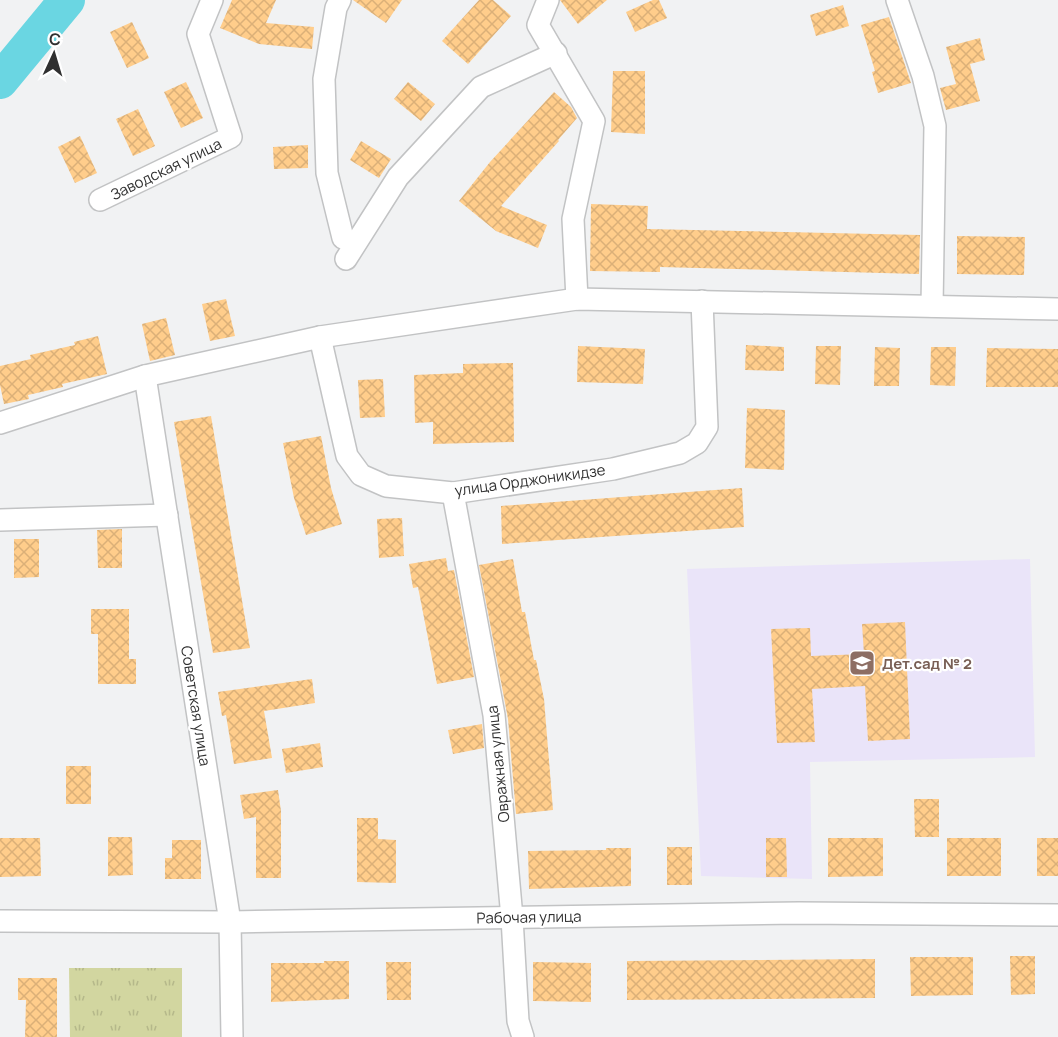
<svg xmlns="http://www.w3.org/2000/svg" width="1058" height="1037" font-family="Manrope,sans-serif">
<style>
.education{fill:#eae4f9}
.grass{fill:url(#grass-tufts)}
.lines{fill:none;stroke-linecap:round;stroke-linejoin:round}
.river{stroke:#6ad6e2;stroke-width:36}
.building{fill:url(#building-cross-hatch)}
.minor-casing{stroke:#c2c3c4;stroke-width:24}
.minor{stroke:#fff;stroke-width:21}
.labels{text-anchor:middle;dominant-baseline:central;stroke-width:4.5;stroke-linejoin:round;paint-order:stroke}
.street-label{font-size:15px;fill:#303030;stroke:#fff}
.education-label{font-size:15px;font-weight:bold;fill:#785e54;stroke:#fff;text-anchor:start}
</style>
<defs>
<pattern id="grass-tufts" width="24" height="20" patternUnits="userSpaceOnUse" patternTransform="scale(1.5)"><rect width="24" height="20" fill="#d2d6a0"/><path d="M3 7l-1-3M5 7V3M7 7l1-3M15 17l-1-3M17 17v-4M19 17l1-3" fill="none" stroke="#b5b88a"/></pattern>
<pattern id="building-cross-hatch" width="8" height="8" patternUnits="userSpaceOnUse" patternTransform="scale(1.5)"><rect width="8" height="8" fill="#ffcd8b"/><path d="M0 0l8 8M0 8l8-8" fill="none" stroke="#dbb078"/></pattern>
</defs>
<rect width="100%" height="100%" fill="#f1f2f3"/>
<path class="education" d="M 1030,559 L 1035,757 L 810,762 L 812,879 L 701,876 L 687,569 Z"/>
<path class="grass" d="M 69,968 L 182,968 L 182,1037 L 70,1037 Z"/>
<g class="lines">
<path class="river" d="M 0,81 L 67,0"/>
</g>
<g class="building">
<path d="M 232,0 L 276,0 L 266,23 L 314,27 L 312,49 L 259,44 L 220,28 Z"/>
<path d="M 353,0 L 402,0 L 386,23 Z"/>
<path d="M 479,0 L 493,0 L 511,16 L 468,64 L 442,41 Z"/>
<path d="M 560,0 L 607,0 L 578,24 Z"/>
<path d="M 653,0 L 659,0 L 667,18 L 635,32 L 626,12 Z"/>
<path d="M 843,5 L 849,26 L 816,36 L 810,15 Z"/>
<path d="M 889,17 L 911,83 L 878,93 L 872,72 L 875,71 L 861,25 Z"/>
<path d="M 132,22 L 149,58 L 127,68 L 110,32 Z"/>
<path d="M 980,38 L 985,60 L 970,64 L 980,101 L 946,110 L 940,88 L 956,84 L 946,47 Z"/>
<path d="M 613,71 L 645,71 L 645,134 L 611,132 Z"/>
<path d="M 186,82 L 203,118 L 181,128 L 164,92 Z"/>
<path d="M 408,82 L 435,104 L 421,121 L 394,99 Z"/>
<path d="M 554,92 L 571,107 L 577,118 L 558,140 L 559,141 L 501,206 L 547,225 L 538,248 L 496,231 L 459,201 L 490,162 Z"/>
<path d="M 138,109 L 155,146 L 133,156 L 116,119 Z"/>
<path d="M 80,136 L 97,173 L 75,183 L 58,147 Z"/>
<path d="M 361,141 L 391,159 L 379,178 L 350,160 Z"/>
<path d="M 308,145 L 308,168 L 274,169 L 273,147 Z"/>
<path d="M 591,204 L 648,206 L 647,229 L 920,235 L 919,274 L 660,267 L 660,272 L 590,271 Z"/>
<path d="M 957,236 L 1025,237 L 1024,275 L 957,274 Z"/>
<path d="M 226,299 L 235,336 L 210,341 L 202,304 Z"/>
<path d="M 166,318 L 175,355 L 150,361 L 142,324 Z"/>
<path d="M 98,336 L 107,374 L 62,384 L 63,387 L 28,395 L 29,399 L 4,404 L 0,385 L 0,366 L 31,359 L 30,355 L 75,345 L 74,342 Z"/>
<path d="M 746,345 L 784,347 L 784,371 L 745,370 Z"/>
<path d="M 578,346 L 645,349 L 643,384 L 577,382 Z"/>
<path d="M 816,346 L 841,346 L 840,385 L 815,384 Z"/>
<path d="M 875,347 L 900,348 L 899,386 L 874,386 Z"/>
<path d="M 931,347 L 956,347 L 955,386 L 930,385 Z"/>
<path d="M 987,348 L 1058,349 L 1058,387 L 986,387 Z"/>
<path d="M 513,363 L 514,442 L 433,444 L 433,422 L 415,423 L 414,375 L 463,373 L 463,364 Z"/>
<path d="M 383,379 L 385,417 L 360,418 L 358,380 Z"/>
<path d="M 747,408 L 785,410 L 784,470 L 745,468 Z"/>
<path d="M 211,416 L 250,648 L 213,653 L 174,422 Z"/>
<path d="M 321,436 L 331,488 L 342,524 L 306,535 L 294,498 L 283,443 Z"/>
<path d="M 742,488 L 744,527 L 502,544 L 501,506 Z"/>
<path d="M 402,518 L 404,556 L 379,558 L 377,519 Z"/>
<path d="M 122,529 L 122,568 L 98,568 L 97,530 Z"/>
<path d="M 14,539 L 39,539 L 39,577 L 14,578 Z"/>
<path d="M 446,558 L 448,571 L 454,570 L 474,677 L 437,684 L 418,587 L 413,588 L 409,564 Z"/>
<path d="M 513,559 L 522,612 L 525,612 L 534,660 L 536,660 L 544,699 L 553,810 L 516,814 L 508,719 L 479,565 Z"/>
<path d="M 91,609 L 129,609 L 129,659 L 136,659 L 136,684 L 98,684 L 98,634 L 91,634 Z"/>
<path d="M 905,622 L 910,739 L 868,741 L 865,686 L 812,689 L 815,742 L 777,743 L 771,629 L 810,628 L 811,656 L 864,654 L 862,624 Z"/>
<path d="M 312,679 L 315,703 L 264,711 L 272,758 L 234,764 L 226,715 L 222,716 L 218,692 Z"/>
<path d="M 482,724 L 484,748 L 453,754 L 448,730 Z"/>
<path d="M 320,743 L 323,767 L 286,773 L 282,749 Z"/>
<rect x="66" y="766" width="25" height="38"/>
<path d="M 278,790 L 281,811 L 281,878 L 256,878 L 256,817 L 244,819 L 240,795 Z"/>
<path d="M 914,799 L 939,799 L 939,837 L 915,837 Z"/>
<path d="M 357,818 L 378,818 L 378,839 L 396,840 L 396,883 L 357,882 Z"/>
<path d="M 108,837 L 132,837 L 133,875 L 108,876 Z"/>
<path d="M 0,838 L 40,838 L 41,876 L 0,877 Z"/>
<path d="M 766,838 L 786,838 L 787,877 L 766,877 Z"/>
<path d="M 828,838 L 883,838 L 883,876 L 828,877 Z"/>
<rect x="947" y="838" width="54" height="38"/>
<rect x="1037" y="838" width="21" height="38"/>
<path d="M 172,840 L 201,840 L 201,879 L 165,879 L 165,858 L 172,858 Z"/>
<rect x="667" y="847" width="25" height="38"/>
<path d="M 606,848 L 631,848 L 631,886 L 529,889 L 528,851 L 606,850 Z"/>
<path d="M 1010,956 L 1035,956 L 1035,994 L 1011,995 Z"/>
<path d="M 910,957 L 973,957 L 973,995 L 911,996 Z"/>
<path d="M 875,959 L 875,998 L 627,1000 L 627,961 Z"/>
<path d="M 324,961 L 349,961 L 349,999 L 271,1002 L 271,963 L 324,963 Z"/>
<path d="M 386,962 L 411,962 L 411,1000 L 387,1000 Z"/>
<path d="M 533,962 L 591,963 L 591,1002 L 533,1001 Z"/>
<path d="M 18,978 L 57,978 L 57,1037 L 25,1037 L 26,1000 L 18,1000 Z"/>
</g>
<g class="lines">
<defs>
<g id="minor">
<path d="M 340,0 L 336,8 L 324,79 L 327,173 L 343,238"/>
<path d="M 548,0 L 538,25 L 594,121 L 573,219 L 577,299"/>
<path d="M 897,0 L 923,76 L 935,126 L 932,306"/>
<path d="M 100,200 L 231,137 L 198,34 L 212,0"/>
<path d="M 346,259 L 398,177 L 481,87 L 556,53"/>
<path d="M 320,337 L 347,456 L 361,475 L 386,486 L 453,493 L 613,469 L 680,453 L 697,443 L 707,427 L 702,301"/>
<path d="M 145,376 L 230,922 L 232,1037"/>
<path d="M 0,423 L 145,376 L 320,337 L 577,299 L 1058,309"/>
<path d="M 453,493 L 494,715 L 512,918 L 518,1021 L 523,1037"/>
<path d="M 0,520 L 167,515"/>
<path d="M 0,921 L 230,922 L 799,913 L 1058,915"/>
</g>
</defs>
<use href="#minor" class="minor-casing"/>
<use href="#minor" class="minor"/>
</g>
<defs>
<symbol id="school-square" viewBox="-11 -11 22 22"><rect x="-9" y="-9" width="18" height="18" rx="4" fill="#8d6e63" stroke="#fff"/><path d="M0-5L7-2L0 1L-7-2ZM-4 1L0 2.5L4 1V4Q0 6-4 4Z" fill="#fff"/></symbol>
</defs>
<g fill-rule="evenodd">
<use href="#school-square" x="847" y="648" width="30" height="30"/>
</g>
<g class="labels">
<g class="street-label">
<text transform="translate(166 169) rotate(-26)">Заводская улица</text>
<text transform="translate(530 480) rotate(-8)">улица Орджоникидзе</text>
<text transform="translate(196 706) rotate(81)">Советская улица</text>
<text transform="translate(498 764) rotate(-96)">Овражная улица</text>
<text transform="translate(529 917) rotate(-1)">Рабочая улица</text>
</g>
<g class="education-label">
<text x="882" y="663">Дет.сад № 2</text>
</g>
</g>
<g transform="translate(54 54) rotate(4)" stroke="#ffffff" stroke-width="4.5" paint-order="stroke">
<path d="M0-4.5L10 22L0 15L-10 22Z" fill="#303030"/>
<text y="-9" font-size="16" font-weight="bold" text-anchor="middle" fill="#303030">С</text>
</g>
</svg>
